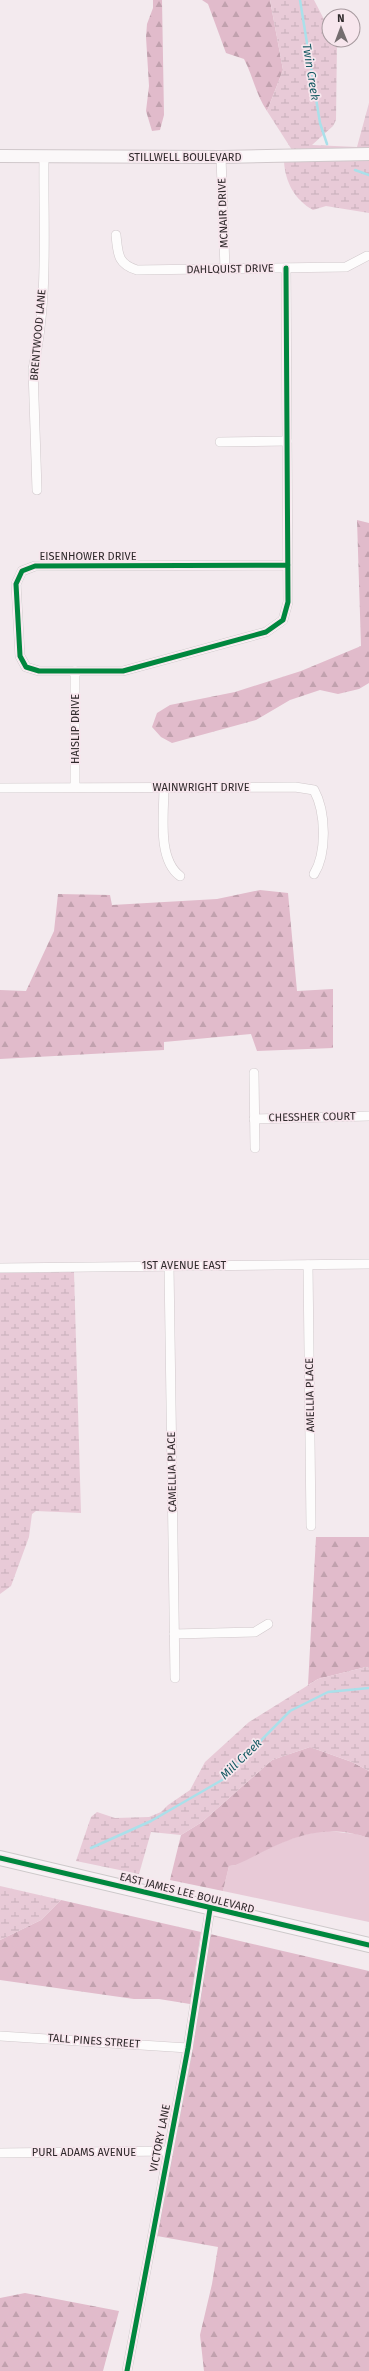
<svg xmlns="http://www.w3.org/2000/svg" width="369" height="2371" font-family="'Fira Sans',sans-serif">
<style>
.grass{fill:#e8cad7}
.forest{fill:url(#forest-firs)}
.wetland{fill:url(#wetland-marsh)}
.lines{fill:none;stroke-linecap:round;stroke-linejoin:round}
.stream{stroke:#aae0ea;stroke-width:2.5}
.street-casing{stroke:#d0c8cb;stroke-width:10}
.secondary-casing{stroke:#d0c8cb;stroke-width:14}
.primary-casing{stroke:#cdc9ca;stroke-width:16}
.street{stroke:#fdfcfc;stroke-width:9}
.secondary{stroke:#fbf8f9;stroke-width:12}
.primary{stroke:#f8f3f6;stroke-width:14}
.cycleway-casing{stroke:#f7e6ed;stroke-width:8}
.cycleway{stroke:#00873e;stroke-width:5}
.labels{text-anchor:middle;dominant-baseline:central;stroke-width:3.5;stroke-linejoin:round;paint-order:stroke}
.street-label{font-size:11px;fill:#2f292b;stroke:#f7e6ed}
.water-label{font-size:12px;font-style:italic;fill:#155a63;stroke:#f7e6ed}
</style>
<defs>
<pattern id="forest-firs" width="22" height="20" patternUnits="userSpaceOnUse"><rect width="22" height="20" fill="#e1bbcb"/><path d="M5 1l3.5 6h-7zM16 11l3.5 6h-7z" fill="#c1a1ae"/></pattern>
<pattern id="wetland-marsh" width="20" height="14" patternUnits="userSpaceOnUse"><rect width="20" height="14" fill="#e8cad7"/><path d="M1 5h8M5 5V1M11 12h8M15 12V8" fill="none" stroke="#c7aeb9"/></pattern>
</defs>
<rect width="100%" height="100%" fill="#f3eaee"/>
<path class="grass" d="M 328,1831 L 356,1834 L 369,1838 L 369,1922 L 223,1891 L 229,1866 L 236,1865 C 266,1850 294,1833 328,1831 Z"/>
<g class="forest">
<path d="M 153,0 L 162,0 L 164,115 L 160,130 L 152,131 L 146,111 L 149,86 L 146,37 L 147,24 L 153,8 Z"/>
<path d="M 202,0 L 270,0 L 283,70 L 267,111 C 256,95 253,76 244,59 L 226,53 L 208,4 Z"/>
<path d="M 357,520 L 369,523 L 369,683 L 359,689 L 338,694 L 320,690 L 290,700 L 256,720 L 172,743 L 161,737 L 152,727 L 157,713 L 170,705 L 235,692 L 301,671 L 361,646 Z"/>
<path d="M 260,890 L 288,893 L 297,991 L 333,989 L 333,1048 L 257,1051 L 251,1034 L 164,1042 L 164,1050 L 0,1059 L 0,990 L 26,991 L 54,931 L 58,894 L 110,895 L 112,905 L 217,899 Z"/>
<path d="M 316,1537 L 369,1537 L 369,1668 L 366,1667 L 318,1679 L 308,1685 Z"/>
<path d="M 310,1747 L 352,1762 L 369,1771 L 369,1838 C 316,1820 282,1843 236,1865 L 229,1866 L 223,1891 L 170,1880 L 181,1835 L 202,1822 L 272,1760 Z"/>
<path d="M 61,1900 L 201,1932 L 190,2004 L 159,1999 L 134,1999 L 0,1980 L 0,1940 L 41,1920 Z"/>
<path d="M 210,1934 L 369,1971 L 369,2371 L 204,2371 L 200,2335 L 212,2284 L 218,2247 L 157,2236 L 192,2053 Z"/>
<path d="M 25,2293 L 119,2311 L 103,2371 L 0,2371 L 0,2298 Z"/>
</g>
<g class="wetland">
<path d="M 270,0 L 314,0 L 329,29 L 329,40 L 337,42 L 336,120 L 333,126 L 312,145 L 357,147 L 369,103 L 369,149 L 292,150 L 267,111 L 283,70 Z"/>
<path d="M 369,159 L 369,213 L 326,206 L 313,210 C 295,200 285,182 284,161 Z"/>
<path d="M 74,1272 L 81,1513 L 36,1511 L 32,1514 L 29,1537 L 11,1586 L 0,1594 L 0,1273 Z"/>
<path d="M 366,1667 L 369,1668 L 369,1771 L 352,1762 L 310,1747 L 272,1760 L 202,1822 L 181,1835 L 151,1832 L 139,1874 L 76,1861 L 91,1817 L 97,1812 L 115,1818 L 149,1817 L 161,1812 L 168,1805 L 190,1790 L 205,1762 L 249,1722 L 318,1679 Z"/>
<path d="M 0,1886 L 61,1900 L 41,1920 L 0,1940 Z"/>
</g>
<g class="lines">
<g class="stream">
<path d="M 300,0 L 320,123 L 327,144"/>
<path d="M 355,170 L 369,175"/>
<path d="M 91,1848 L 151,1821 L 222,1780 L 290,1711 L 328,1692 L 369,1688"/>
</g>
<defs>
<g id="street">
<path d="M 221,157 L 225,269"/>
<path d="M 116,235 C 118,253 117,264 137,270 L 346,267 L 367,256"/>
<path d="M 286,268 L 288,602 L 283,620 L 266,632 L 123,671 L 39,671 L 26,667 L 20,656 L 16,584 L 22,571 L 35,566 L 288,565"/>
<path d="M 220,442 L 287,441"/>
<path d="M 37,490 L 33,369 C 49,299 43,227 44,156"/>
<path d="M 75,671 L 75,786"/>
<path d="M 164,787 C 164,814 157,859 180,876"/>
<path d="M 0,788 L 295,787 L 314,790 C 326,812 327,853 314,874"/>
<path d="M 254,1073 L 255,1148"/>
<path d="M 254,1119 L 369,1116"/>
<path d="M 308,1265 L 311,1526"/>
<path d="M 169,1266 L 175,1678"/>
<path d="M 0,1268 L 369,1264"/>
<path d="M 174,1634 L 255,1632 L 268,1624"/>
<path d="M 0,2036 L 188,2048"/>
<path d="M 0,2153 L 168,2151"/>
<path d="M 127,2371 L 188,2048 L 210,1909"/>
</g>
<path id="secondary" d="M 0,156 L 221,157 L 369,154"/>
<path id="primary" d="M 0,1858 L 369,1945"/>
</defs>
<use href="#street" class="street-casing"/>
<use href="#secondary" class="secondary-casing"/>
<use href="#primary" class="primary-casing"/>
<use href="#street" class="street"/>
<use href="#secondary" class="secondary"/>
<use href="#primary" class="primary"/>
<defs>
<g id="cycleway">
<path d="M 286,268 L 288,602 L 283,620 L 266,632 L 123,671 L 39,671 L 26,667 L 20,656 L 16,584 L 22,571 L 35,566 L 288,565"/>
<path d="M 0,1858 L 369,1945"/>
<path d="M 127,2371 L 188,2048 L 210,1909"/>
</g>
</defs>
<use href="#cycleway" class="cycleway-casing"/>
<use href="#cycleway" class="cycleway"/>
</g>
<g class="labels">
<g class="street-label">
<text x="185" y="157">STILLWELL BOULEVARD</text>
<text transform="translate(223 213) rotate(-92)">MCNAIR DRIVE</text>
<text transform="translate(230 269) rotate(-1)">DAHLQUIST DRIVE</text>
<text transform="translate(38 335) rotate(-85)">BRENTWOOD LANE</text>
<text x="88" y="556">EISENHOWER DRIVE</text>
<text transform="translate(75 729) rotate(-90)">HAISLIP DRIVE</text>
<text x="201" y="787">WAINWRIGHT DRIVE</text>
<text transform="translate(312 1117) rotate(-1)">CHESSHER COURT</text>
<text x="184" y="1265">1ST AVENUE EAST</text>
<text transform="translate(310 1395) rotate(-91)">AMELLIA PLACE</text>
<text transform="translate(172 1472) rotate(-91)">CAMELLIA PLACE</text>
<text transform="translate(187 1893) rotate(14)">EAST JAMES LEE BOULEVARD</text>
<text transform="translate(94 2041) rotate(4)">TALL PINES STREET</text>
<text transform="translate(160 2138) rotate(-79)">VICTORY LANE</text>
<text x="84" y="2152">PURL ADAMS AVENUE</text>
</g>
<g class="water-label">
<text transform="translate(311 72) rotate(81)">Twin Creek</text>
<text transform="translate(241 1759) rotate(-44)">Mill Creek</text>
</g>
</g>
<g transform="translate(341 28) rotate(359)"><circle r="19" fill="#f7e6ed" stroke="#a79a9f"/>
<path d="M0-3L7 15L0 10L-7 15Z" fill="#746d6f"/>
<text y="-6" font-size="11" font-weight="bold" text-anchor="middle" fill="#2f292b">N</text>
</g>
</svg>
